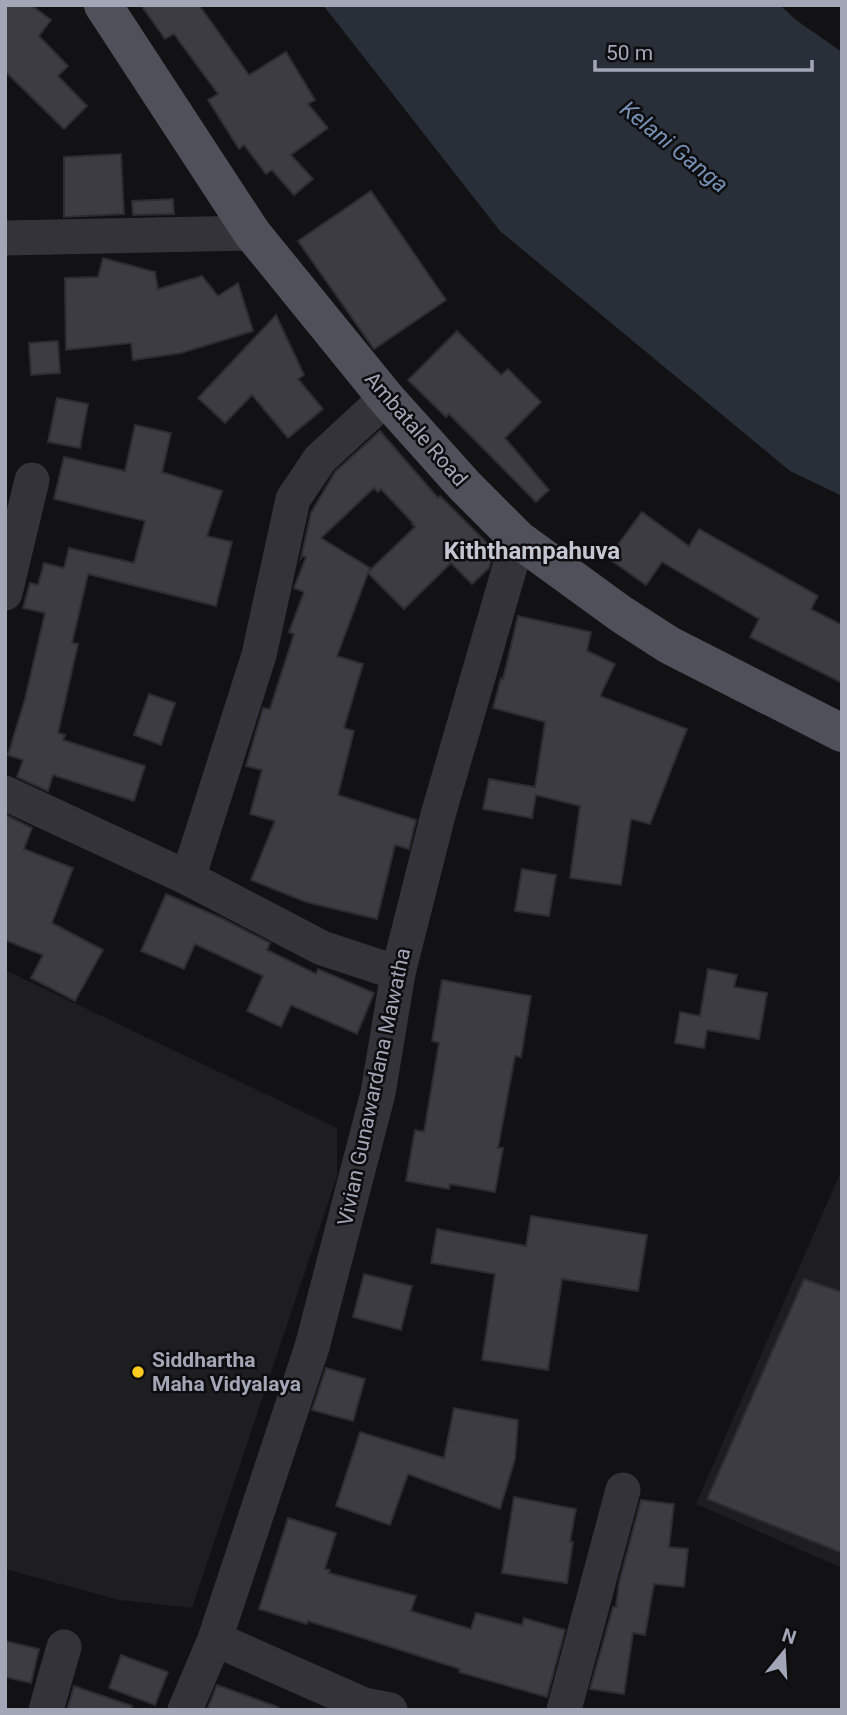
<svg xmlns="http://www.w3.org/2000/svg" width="847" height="1715" font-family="Roboto,sans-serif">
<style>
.built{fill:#1e1e21}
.water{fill:#282f39}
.building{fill:#3c3c42;stroke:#2d2c30;stroke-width:2;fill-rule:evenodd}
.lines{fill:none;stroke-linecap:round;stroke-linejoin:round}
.street{stroke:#333339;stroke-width:35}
.primary{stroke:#4f5059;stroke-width:38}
.poi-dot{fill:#ffcd1f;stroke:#0d0d0f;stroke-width:2.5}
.labels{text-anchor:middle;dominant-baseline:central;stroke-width:5;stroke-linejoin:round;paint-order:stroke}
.street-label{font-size:21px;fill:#a2a6b6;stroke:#0d0d0f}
.poi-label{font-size:21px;font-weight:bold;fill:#a2a6b6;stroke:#0d0d0f;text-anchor:start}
.water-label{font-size:23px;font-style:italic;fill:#7690b4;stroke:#0d0d0f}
.quarter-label{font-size:24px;font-weight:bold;fill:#c4c6d2;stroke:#0d0d0f}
</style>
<rect width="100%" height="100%" fill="#121214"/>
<g class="built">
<path d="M 5,970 L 337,1128 L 337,1176 L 192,1608 L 119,1600 L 5,1569 Z"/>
<path d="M 842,1169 L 842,1568 L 696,1504 Z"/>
</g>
<path class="water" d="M 323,5 L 780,5 L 796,20 L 842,52 L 842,496 L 790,471 L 500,231 Z"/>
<g class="building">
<path d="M 5,5 L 31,5 L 51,20 L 39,36 L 68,66 L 58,76 L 87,106 L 64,129 L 5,71 Z"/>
<path d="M 141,5 L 199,5 L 249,75 L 286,52 L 315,100 L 308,104 L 328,128 L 291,155 L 313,179 L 294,195 L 272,170 L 266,174 L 244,145 L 239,149 L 208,100 L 218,94 L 174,34 L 165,39 Z"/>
<path d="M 121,154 L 124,214 L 64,217 L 64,157 Z"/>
<path d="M 371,191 L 446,300 L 374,349 L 298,241 Z"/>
<path d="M 173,199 L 174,214 L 133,215 L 132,201 Z"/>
<path d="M 103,258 L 155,272 L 158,289 L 202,276 L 218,296 L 238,283 L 253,331 L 181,353 L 133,360 L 131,343 L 66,350 L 65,278 L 98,277 Z"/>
<path d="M 276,315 L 304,375 L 298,379 L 323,409 L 288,438 L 252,395 L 225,423 L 198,398 Z"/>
<path d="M 457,331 L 501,375 L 508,369 L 541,402 L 505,438 L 549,490 L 536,502 L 449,414 L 446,417 L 408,380 Z"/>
<path d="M 58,341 L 60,373 L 31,375 L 29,343 Z"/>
<path d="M 57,398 L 88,404 L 80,448 L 48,442 Z"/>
<path d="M 135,425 L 171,433 L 162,472 L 222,491 L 207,536 L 232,542 L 216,606 L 88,574 L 72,643 L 78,644 L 58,733 L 65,735 L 63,740 L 145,766 L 134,801 L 53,775 L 48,791 L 17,777 L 23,760 L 8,755 L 25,699 L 45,613 L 23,608 L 30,583 L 38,585 L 44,563 L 64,568 L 69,548 L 134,563 L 145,521 L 54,499 L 64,457 L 125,471 Z"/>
<path d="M 380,431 L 438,498 L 440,496 L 494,550 L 489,568 L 472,584 L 451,563 L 404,609 L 368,573 L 337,656 L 363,664 L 344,728 L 354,731 L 338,795 L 416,820 L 409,849 L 395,845 L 377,919 L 306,902 L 251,880 L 275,821 L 250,814 L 262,770 L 246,766 L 263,708 L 270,709 L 294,634 L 289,632 L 304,592 L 294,588 L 306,557 L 303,556 L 301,558 L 311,513 L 335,472 ZM 374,488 L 378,492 L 381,489 L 413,523 L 412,524 L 415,527 L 369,571 L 370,568 L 321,538 Z"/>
<path d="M 642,512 L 689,546 L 699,529 L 818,596 L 811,609 L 842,625 L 842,683 L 750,637 L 759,619 L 662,562 L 646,585 L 608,558 Z"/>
<path d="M 518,616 L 591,632 L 587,651 L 615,664 L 600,696 L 687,729 L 650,824 L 631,819 L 621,885 L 570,878 L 580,806 L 536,795 L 532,818 L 483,809 L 489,779 L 535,787 L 545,722 L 493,708 L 501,678 L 503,679 Z"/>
<path d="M 149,694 L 175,703 L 161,745 L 134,735 Z"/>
<path d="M 6,815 L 32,828 L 24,849 L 73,868 L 52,923 L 103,950 L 75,1001 L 31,978 L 43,955 L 5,940 Z"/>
<path d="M 522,869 L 556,875 L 549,916 L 515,911 Z"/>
<path d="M 166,894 L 221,918 L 270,943 L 267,950 L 316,974 L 318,969 L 374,993 L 357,1034 L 291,1005 L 281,1027 L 247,1011 L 263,976 L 195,944 L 184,969 L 141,951 Z"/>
<path d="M 708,969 L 737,975 L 734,987 L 767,993 L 759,1039 L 707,1030 L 704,1048 L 675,1043 L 680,1012 L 700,1016 Z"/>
<path d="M 442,980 L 531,996 L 521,1057 L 515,1056 L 498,1148 L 503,1148 L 495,1192 L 450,1184 L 449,1189 L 406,1181 L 415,1130 L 424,1132 L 439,1043 L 432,1041 Z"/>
<path d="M 531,1216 L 647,1235 L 638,1291 L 562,1279 L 548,1370 L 482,1360 L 495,1274 L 431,1263 L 437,1229 L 526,1246 Z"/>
<path d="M 364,1274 L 412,1286 L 401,1330 L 353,1317 Z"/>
<path d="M 804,1279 L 842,1292 L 842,1553 L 707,1499 Z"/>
<path d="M 326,1368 L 365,1379 L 353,1421 L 312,1410 Z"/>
<path d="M 454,1408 L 518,1420 L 515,1459 L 500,1509 L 408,1474 L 390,1525 L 336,1506 L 360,1432 L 444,1458 Z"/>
<path d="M 514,1497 L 576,1509 L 570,1542 L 573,1542 L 567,1583 L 502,1573 Z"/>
<path d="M 641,1500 L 674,1504 L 669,1547 L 688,1549 L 684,1587 L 654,1584 L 645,1635 L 633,1633 L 624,1694 L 590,1689 L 613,1607 L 616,1607 L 619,1583 Z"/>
<path d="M 288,1518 L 336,1533 L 325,1569 L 330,1570 L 329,1573 L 416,1596 L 411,1611 L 471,1629 L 476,1613 L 522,1625 L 524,1618 L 565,1630 L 547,1697 L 459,1672 L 460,1669 L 350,1634 L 308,1621 L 307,1624 L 259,1609 Z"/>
<path d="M 5,1641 L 39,1649 L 31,1683 L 5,1677 Z"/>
<path d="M 121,1655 L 168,1672 L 155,1705 L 109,1688 Z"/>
<path d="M 217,1685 L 278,1707 L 277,1710 L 207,1710 Z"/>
<path d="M 74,1686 L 132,1706 L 131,1710 L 67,1710 Z"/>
</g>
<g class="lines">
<g class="street">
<path d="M 5,238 L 252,233"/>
<path d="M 5,593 L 32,480"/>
<path d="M 5,793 L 188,878 L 322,948 L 398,973"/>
<path d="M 188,878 L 259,655 L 293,499 L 320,459 L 386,398"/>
<path d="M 215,1639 L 364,1705 L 390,1710"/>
<path d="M 46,1710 L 64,1647"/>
<path d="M 185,1710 L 215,1639 L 312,1347 L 378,1093 L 398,973 L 438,815 L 518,539"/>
<path d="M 564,1710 L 623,1490"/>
</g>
<path class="primary" d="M 103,5 L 252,233 L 386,398 L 464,485 L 518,539 L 621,614 L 669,645 L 842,733"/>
</g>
<circle class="poi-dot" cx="138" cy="1372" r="7"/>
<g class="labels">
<g class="street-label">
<text transform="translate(416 429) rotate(49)">Ambatale Road</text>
<text transform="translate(374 1087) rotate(-78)">Vivian Gunawardana Mawatha</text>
</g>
<g class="poi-label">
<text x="152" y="1360">Siddhartha<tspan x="152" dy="24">Maha Vidyalaya</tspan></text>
</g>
<g class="water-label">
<text transform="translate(674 147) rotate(39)">Kelani Ganga</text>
</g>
<g class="quarter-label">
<text x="532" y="551">Kiththampahuva</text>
</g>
</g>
<rect width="847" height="1715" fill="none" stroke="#a2a6b6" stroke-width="14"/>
<g transform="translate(784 1652) rotate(18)" stroke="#0d0d0f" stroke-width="5" paint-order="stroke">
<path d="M0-5L12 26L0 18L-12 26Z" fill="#a2a6b6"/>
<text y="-10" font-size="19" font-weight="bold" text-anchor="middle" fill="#a2a6b6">N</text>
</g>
<path d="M595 60v10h217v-10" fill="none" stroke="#a2a6b6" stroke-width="3.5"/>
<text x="606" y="60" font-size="21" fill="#a2a6b6" stroke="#0d0d0f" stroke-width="5" paint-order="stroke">50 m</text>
</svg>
